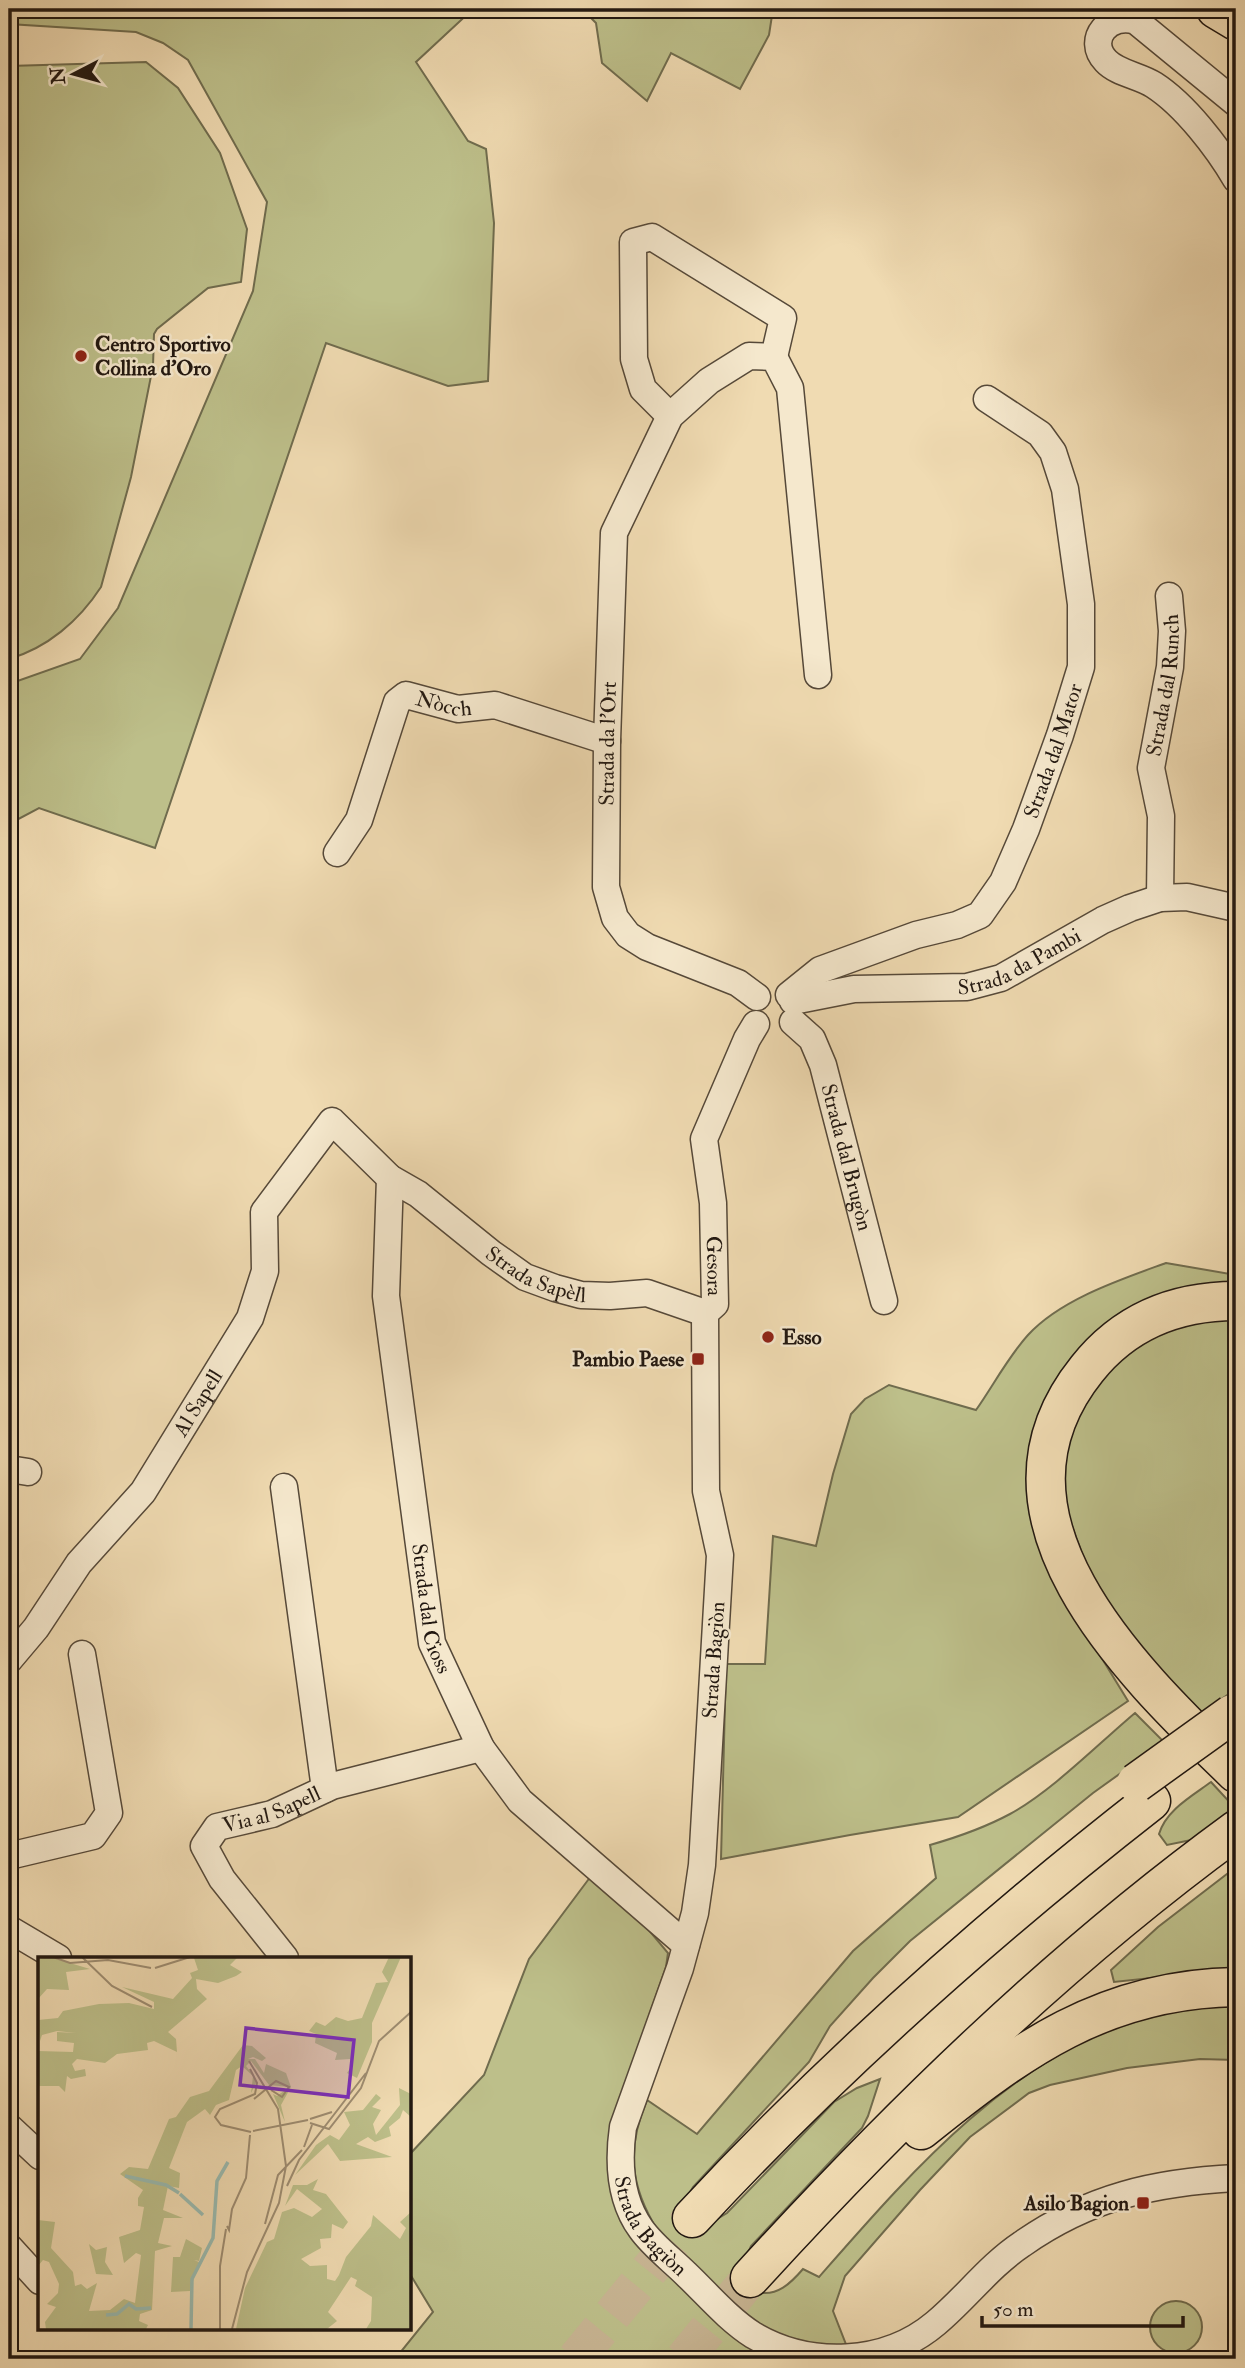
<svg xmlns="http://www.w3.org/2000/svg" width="1245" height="2368" font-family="'IM FELL Double Pica',serif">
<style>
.green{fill:#bdbf8a;stroke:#706c4e;stroke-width:2}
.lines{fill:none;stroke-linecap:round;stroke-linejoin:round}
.highway-tunnel{stroke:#c7b492;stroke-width:38;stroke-dasharray:38 19;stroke-linecap:butt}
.street-casing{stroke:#564939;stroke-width:29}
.highway-casing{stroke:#221811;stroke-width:41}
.street{stroke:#f5e8cd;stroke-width:26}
.highway{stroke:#f0dbb2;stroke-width:38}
.highway-bridge-casing{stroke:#221811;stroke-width:41;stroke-linecap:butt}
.highway-bridge{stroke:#f0dbb2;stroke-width:38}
.poi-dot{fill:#8f2418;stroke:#f5e8cd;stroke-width:2.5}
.labels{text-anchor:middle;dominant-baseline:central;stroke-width:5;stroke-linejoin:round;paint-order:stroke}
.poi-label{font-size:21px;font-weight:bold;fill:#221811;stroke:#f5e8cd;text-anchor:start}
.street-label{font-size:21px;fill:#221811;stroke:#f5e8cd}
.inset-river{fill:none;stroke:#9abbb0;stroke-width:3.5}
.inset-road{fill:none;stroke:#9e8d72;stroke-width:2}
.view{fill:#7b2cbf;fill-opacity:0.15;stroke:#7b2cbf;stroke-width:3.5}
.inset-edge{fill:none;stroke:#221811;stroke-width:3.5}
</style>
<rect width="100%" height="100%" fill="#f0dbb2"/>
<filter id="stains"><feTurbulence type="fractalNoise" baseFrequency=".00286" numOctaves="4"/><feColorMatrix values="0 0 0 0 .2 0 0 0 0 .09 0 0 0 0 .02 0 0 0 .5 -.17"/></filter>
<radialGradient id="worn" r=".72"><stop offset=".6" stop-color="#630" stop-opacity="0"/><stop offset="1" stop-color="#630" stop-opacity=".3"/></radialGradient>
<g class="green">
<path d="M 9,9 L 473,9 L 416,62 L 468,141 L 486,149 L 494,223 L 488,381 L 448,386 L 326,343 L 155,848 L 39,808 L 9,824 L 9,684 L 80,659 L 118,608 L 253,291 L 267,202 L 188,60 L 163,43 L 136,32 L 9,24 Z"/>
<path d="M 582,9 L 773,9 L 769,35 L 740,89 L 671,53 L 647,101 L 602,63 L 596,23 Z"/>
<path d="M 146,62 L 178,88 L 220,153 L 247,229 L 241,282 L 208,288 L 157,329 L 154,334 L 153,366 L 131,477 L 101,587 C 79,621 47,648 9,659 L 9,66 Z"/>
<path d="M 1166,1263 L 1236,1275 L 1236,1292 L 1070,1366 L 1060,1590 L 1128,1701 L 958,1817 L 850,1835 L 721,1859 L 726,1664 L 765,1664 L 773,1536 L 816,1546 L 833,1474 L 851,1414 L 865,1399 L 889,1385 L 976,1410 C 993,1386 1008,1357 1028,1335 C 1061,1299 1122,1279 1166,1263 Z"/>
<path d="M 1212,1320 L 1236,1320 L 1236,1689 L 1201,1713 L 1135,1646 L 1096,1592 L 1060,1493 L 1069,1425 L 1109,1366 L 1146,1339 L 1179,1326 Z"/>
<path d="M 1135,1713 L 1164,1742 L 1093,1793 L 910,1941 L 873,1978 L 830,2026 L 809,2062 L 693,2187 L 685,2201 L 709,2224 L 727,2213 L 834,2102 L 857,2088 L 880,2079 L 868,2116 L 862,2128 L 751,2246 L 747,2255 L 757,2292 C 777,2297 791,2283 803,2269 L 819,2277 C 912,2171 1008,2059 1147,2015 C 1171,2008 1210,2007 1236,2004 L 1236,2060 L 1200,2059 L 1127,2068 L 1050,2085 L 1029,2093 L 970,2137 L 920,2190 L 845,2276 L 833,2311 L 847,2347 C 768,2357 709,2280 658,2231 C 630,2186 626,2149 647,2100 L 697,2134 L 853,1951 L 936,1878 L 930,1845 C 958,1837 984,1828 1010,1814 C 1052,1791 1097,1745 1135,1713 Z"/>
<path d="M 1211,1782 L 1236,1809 L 1196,1839 L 1167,1845 L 1159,1834 C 1166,1810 1192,1796 1211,1782 Z"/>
<path d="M 1236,1867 L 1236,1969 L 1114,1982 L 1111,1970 L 1158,1927 Z"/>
<path d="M 597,1868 L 668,1953 L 666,1967 L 620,2099 L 610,2175 L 758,2351 L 773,2359 L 395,2359 L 433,2312 L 410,2274 L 410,2154 L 484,2075 L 529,1959 Z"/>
<circle cx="1176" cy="2327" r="26"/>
</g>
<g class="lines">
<g class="highway-tunnel">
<path d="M 576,2359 L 692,2218"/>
<path d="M 684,2359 L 750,2278"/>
</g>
<defs>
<g id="street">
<path d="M 1236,103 L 1136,21 C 1110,12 1085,39 1106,61 C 1117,73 1140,76 1154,85 C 1185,105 1218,148 1236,179"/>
<path d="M 670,416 L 643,389 L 634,359 L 633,242 L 652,237 L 783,318 L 774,357"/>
<path id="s1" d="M 337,853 L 359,820 L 397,702 L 406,695 L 458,709 L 495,705 L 607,741"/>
<path id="s2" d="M 1160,898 L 1161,816 L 1151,768 L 1170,667 L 1172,631 L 1169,596"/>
<path id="s3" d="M 789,995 L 820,970 L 916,935 L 957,925 L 980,915 L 1003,882 L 1026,829 L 1060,735 L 1081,667 L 1081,604 L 1065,489 L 1053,452 L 1040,434 L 987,399"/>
<path id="s4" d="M 757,997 L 738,983 L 647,947 L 628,935 L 615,918 L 606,887 L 607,741 L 614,533 L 670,416 L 709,381 L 749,356 L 774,357 L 790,388 L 818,675"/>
<path id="s5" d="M 793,1001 L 854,989 L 967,987 L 1001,978 L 1103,920 L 1130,908 L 1160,898 L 1187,897 L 1236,908"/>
<path id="s6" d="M 793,1022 L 812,1039 L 823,1065 L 884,1301"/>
<path id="s7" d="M 756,1024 L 747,1039 L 704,1139 L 713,1203 L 715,1304 L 705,1313 L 706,1491 L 720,1555 L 702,1865 L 695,1913 L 680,1968 L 623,2127 C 618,2162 620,2200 641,2229 C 653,2246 672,2260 686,2274 C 708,2295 728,2319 753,2335 C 809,2368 885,2366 936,2323 C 966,2298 989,2266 1022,2244 C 1089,2197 1155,2182 1236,2178"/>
<path id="s8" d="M 390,1178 L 386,1296 L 432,1643 L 481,1748 L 520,1801 L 686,1945"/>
<path d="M 9,1469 L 28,1472"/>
<path d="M 284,1487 L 325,1789"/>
<path id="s9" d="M 9,1660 L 36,1628 L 79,1563 L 143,1492 L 250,1318 L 265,1271 L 264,1212 L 332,1121 L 390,1178 L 418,1194 L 491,1253 L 525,1277 L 555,1288 L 581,1295 L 610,1296 L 647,1293 L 705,1313"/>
<path d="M 9,1856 L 93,1836 L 109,1813 L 82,1654"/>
<path d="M 9,1929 L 58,1958"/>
<path id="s10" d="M 285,1958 L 222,1879 L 204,1846 L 217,1827 L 272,1814 L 332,1786 L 481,1748"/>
<path d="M 9,2127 L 40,2156"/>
<path d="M 9,2247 L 40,2281"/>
</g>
<g id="highway">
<path d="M 1216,9 L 1236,21"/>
<path d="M 1236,1301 C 1177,1301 1125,1321 1087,1369 C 968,1517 1134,1674 1236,1773"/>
<path d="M 921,2130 C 1020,2050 1104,1989 1236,1987"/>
<path d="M 692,2218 C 833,2066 987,1929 1151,1801"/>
<path d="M 750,2278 C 899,2115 1058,1960 1236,1830"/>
</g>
</defs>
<use href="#street" class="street-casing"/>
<use href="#highway" class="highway-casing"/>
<use href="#street" class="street"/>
<use href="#highway" class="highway"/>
<defs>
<path id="highway-bridge" d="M 1136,1783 L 1232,1714"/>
</defs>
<use href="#highway-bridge" class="highway-bridge-casing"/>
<use href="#highway-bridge" class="highway-bridge"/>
</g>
<g class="poi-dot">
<circle cx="81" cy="356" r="7"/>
<circle cx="768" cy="1337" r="7"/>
<rect x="691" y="1352" width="14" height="14" rx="3.5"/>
<rect x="1136" y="2196" width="14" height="14" rx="3.5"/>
</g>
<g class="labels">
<g class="poi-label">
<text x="95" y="344">Centro Sportivo<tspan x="95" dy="24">Collina d'Oro</tspan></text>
<text x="782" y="1337">Esso</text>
<text x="684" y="1359" text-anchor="end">Pambio Paese</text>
<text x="1129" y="2203" text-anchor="end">Asilo Bagion</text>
</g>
<g class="street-label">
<text stroke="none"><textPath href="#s2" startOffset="215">Strada dal Runch</textPath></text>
<text stroke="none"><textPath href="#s1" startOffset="214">Nòcch</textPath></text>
<text stroke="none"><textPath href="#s4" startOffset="341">Strada da l'Ort</textPath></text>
<text stroke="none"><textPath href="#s3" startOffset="390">Strada dal Mator</textPath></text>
<text stroke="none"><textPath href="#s5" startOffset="233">Strada da Pambi</textPath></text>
<text stroke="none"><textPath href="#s6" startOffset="149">Strada dal Brugòn</textPath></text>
<text stroke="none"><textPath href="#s7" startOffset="254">Gesora</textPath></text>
<text stroke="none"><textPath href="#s9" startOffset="900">Strada Sapèll</textPath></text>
<text stroke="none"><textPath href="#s9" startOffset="320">Al Sapell</textPath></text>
<text stroke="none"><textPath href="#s8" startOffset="434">Strada dal Cioss</textPath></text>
<text transform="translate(714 1660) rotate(-86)">Strada Bagiòn</text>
<text stroke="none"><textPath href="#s10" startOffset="219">Via al Sapell</textPath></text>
<text stroke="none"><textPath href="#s7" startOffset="1242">Strada Bagiòn</textPath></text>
</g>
</g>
<g transform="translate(38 1957)">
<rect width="373" height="373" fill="#f0dbb2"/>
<path d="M 12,0 L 52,12 L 28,15 L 31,33 L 9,32 L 0,42 L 0,2 ZM 200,0 L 192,8 L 204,15 L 198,19 L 180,26 L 158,22 L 159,32 L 169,42 L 130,75 L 138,82 L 139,95 L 116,84 L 109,86 L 110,93 L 79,97 L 67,106 L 39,102 L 34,107 L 37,114 L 47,112 L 48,119 L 33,122 L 29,119 L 27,135 L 21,129 L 0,129 L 0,94 L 35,95 L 36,86 L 19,84 L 19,75 L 38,76 L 19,74 L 4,78 L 2,84 L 0,63 L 20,61 L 25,54 L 61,47 L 91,46 L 116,52 L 116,45 L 84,30 L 135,42 L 154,21 L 152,16 L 160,13 L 156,1 ZM 351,0 L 363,0 L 334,66 L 334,85 L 319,121 L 309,116 L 315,107 L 312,102 L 297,103 L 299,96 L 277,86 L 278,77 L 271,74 L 278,65 L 287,69 L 298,60 L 310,64 L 324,61 L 338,26 L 350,25 L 344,15 ZM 205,88 L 214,89 L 228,101 L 224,104 L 215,100 L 210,102 L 217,102 L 226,116 L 228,107 L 248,116 L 253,130 L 243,148 L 247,165 L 235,137 L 239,139 L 251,130 L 231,128 L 213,104 L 208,109 L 215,118 L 218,126 L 213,136 L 215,119 L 204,109 L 198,113 L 191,143 L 178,148 L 172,158 L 167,152 L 149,165 L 131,211 L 142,216 L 141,231 L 130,229 L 125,253 L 145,261 L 126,261 L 120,286 L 134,289 L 117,294 L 114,353 L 102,357 L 101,364 L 110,368 L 108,372 L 8,372 L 7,365 L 18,350 L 9,347 L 20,336 L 21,327 L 11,305 L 5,303 L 0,309 L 0,263 L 17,265 L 13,291 L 35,315 L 37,329 L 43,327 L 49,332 L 59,326 L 51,354 L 72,353 L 86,342 L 97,346 L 103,298 L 98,296 L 86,306 L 81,280 L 102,273 L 106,250 L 100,249 L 100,241 L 105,233 L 82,217 L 91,210 L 110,212 L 131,162 L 138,160 L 152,140 L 171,134 ZM 361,131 L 373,137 L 373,160 L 365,153 L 362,161 L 351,170 L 353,179 L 337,185 L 330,180 L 318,187 L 354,200 L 302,204 L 290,187 L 257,218 L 278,188 L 292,178 L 301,183 L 312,168 L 306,155 L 325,153 L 338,137 L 343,141 L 334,150 L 343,153 L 335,167 L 338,178 L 362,148 ZM 280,222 L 275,233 L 288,237 L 310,265 L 305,272 L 294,267 L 293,281 L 282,282 L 283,291 L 263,302 L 272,309 L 289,308 L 289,322 L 297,324 L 301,318 L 308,300 L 333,269 L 335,258 L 362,282 L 368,271 L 362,265 L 373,255 L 373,372 L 328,372 L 333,364 L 334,340 L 317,329 L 319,323 L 313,320 L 290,355 L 299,364 L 289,372 L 198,372 L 207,331 L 229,285 L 236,282 L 244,255 L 256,251 L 274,260 L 284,252 L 259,232 L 247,249 L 255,228 L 269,228 ZM 148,282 L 164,291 L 161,304 L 156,303 L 161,305 L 152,334 L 133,335 L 135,300 L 142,300 ZM 51,287 L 58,293 L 69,290 L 67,305 L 75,318 L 58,317 Z" fill="#bdbf8a"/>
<path class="inset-river" d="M 87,219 L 128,228 L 141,236M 142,237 L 165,258M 68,358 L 79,357 L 91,347 L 98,352 L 113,351M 153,372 L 154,322 L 175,281 L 179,224 L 190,205"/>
<path class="inset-road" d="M 15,0 L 32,6 L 70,3 L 113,11M 44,0 L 74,29 L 114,50M 117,11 L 152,0M 212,112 L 219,126 L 217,137 L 182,152 L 177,160 L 183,168 L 213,175M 216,142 L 238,124 L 251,130 L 244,140 L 233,133M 272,162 L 294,155M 272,166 L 291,172 L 323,131 L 341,84 L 373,55M 215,174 L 270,163M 266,190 L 274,168M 249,229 L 261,203 L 328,116M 227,267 L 240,218 L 264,193M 189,269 L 191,273 L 194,252 L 208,221 L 212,178M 182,372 L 182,309 L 188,272M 194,372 L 209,315 L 241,246 L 248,209 L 240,152 L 211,104"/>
<path class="view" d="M 208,71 L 316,83 L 310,140 L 202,128 Z"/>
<rect width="373" height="373" class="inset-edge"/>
</g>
<rect width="1245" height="2368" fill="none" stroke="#f0dbb2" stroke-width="35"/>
<rect x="10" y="10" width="1224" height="2347" fill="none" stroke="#221811" stroke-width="3.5"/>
<rect x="18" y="18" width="1210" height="2333" fill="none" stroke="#221811" stroke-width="2"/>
<g transform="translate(74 74) rotate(264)" stroke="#f5e8cd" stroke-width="5" paint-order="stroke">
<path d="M0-5L12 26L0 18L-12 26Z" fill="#221811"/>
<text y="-10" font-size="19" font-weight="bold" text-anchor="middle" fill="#221811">N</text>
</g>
<path d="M982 2316v10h201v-10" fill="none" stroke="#221811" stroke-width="3.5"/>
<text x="993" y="2316" font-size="21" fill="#221811" stroke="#f5e8cd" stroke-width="5" paint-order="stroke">50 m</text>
<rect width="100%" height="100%" filter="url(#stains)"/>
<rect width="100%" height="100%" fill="url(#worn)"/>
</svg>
